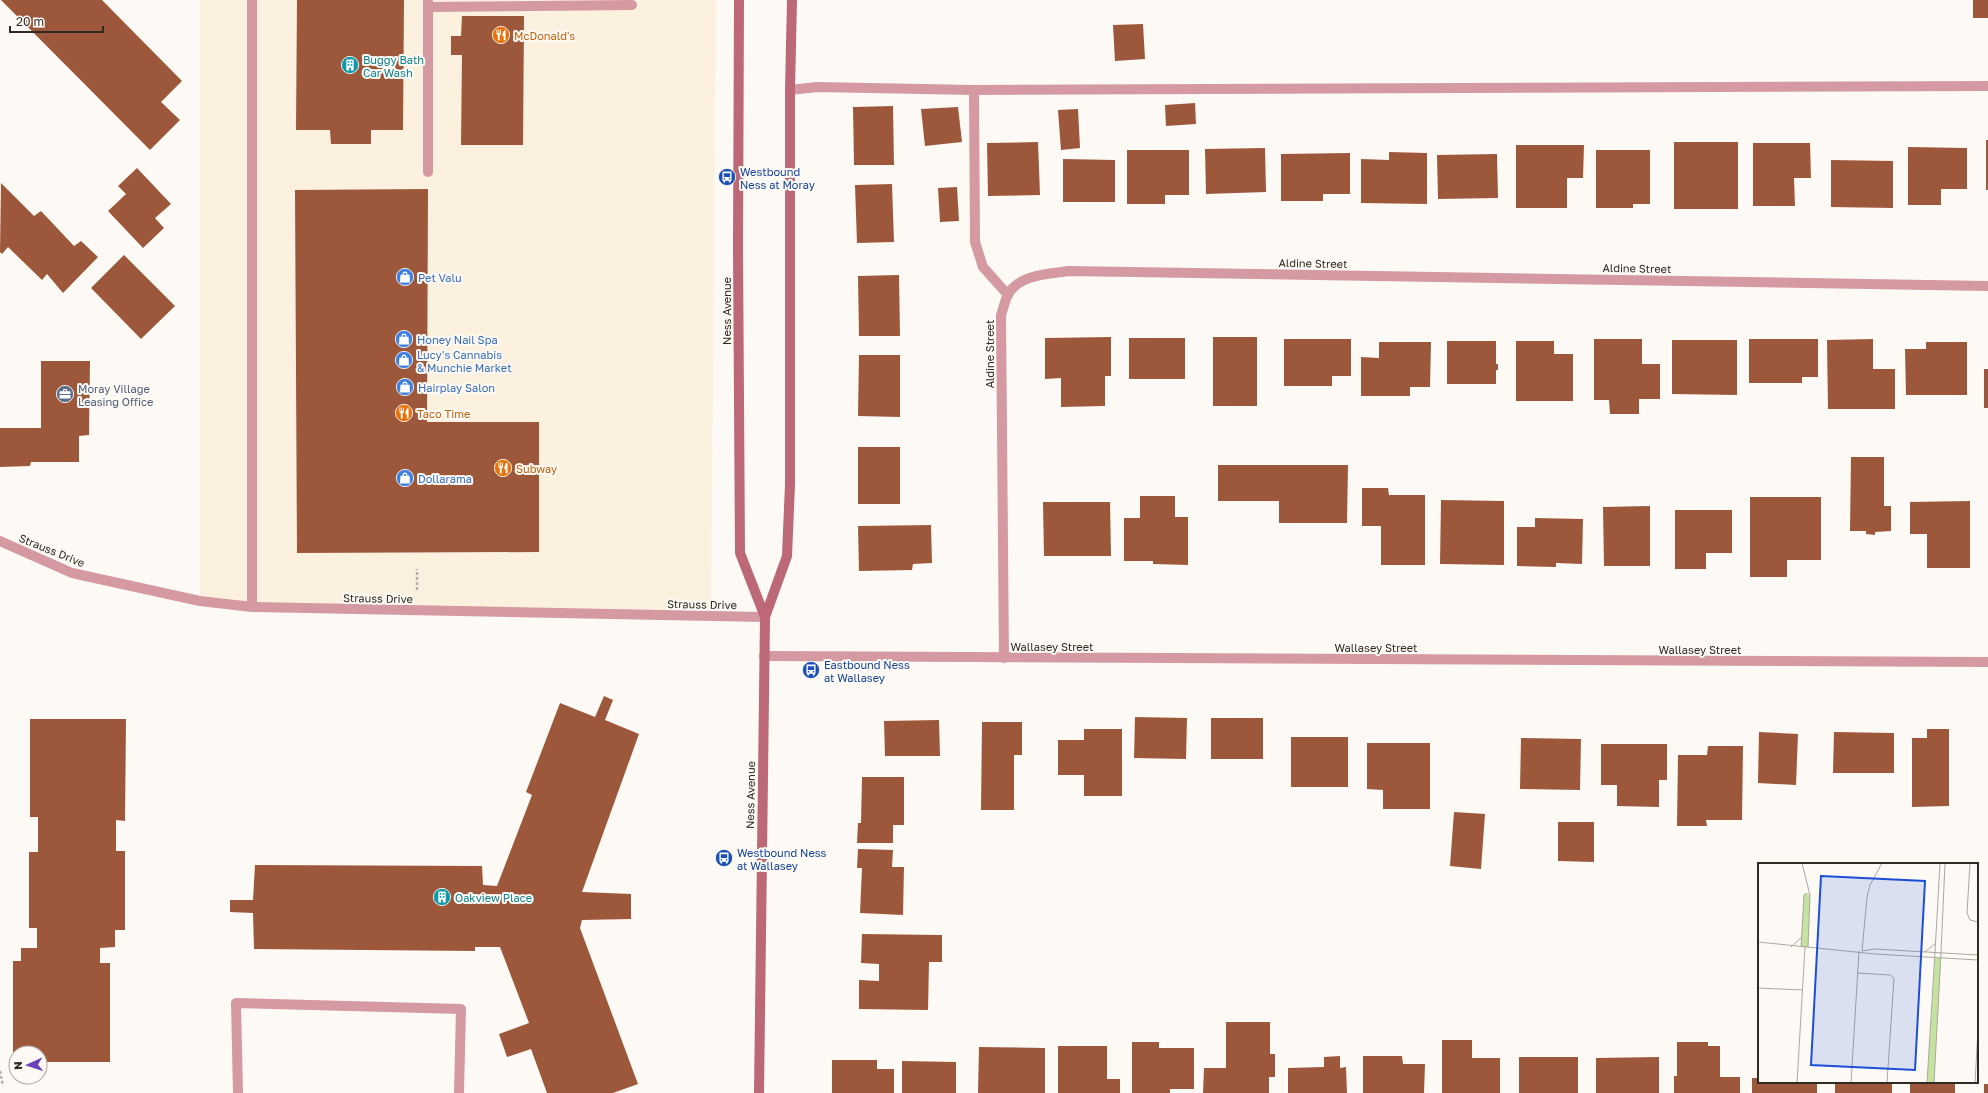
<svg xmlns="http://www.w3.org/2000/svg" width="1988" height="1093" font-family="'Golos Text',sans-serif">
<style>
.built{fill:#fcf0de}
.building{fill:#9d583c}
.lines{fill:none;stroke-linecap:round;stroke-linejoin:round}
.path{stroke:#b6b2ab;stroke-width:2.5;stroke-dasharray:3 2;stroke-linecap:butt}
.lane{stroke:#d499a1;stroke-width:10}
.street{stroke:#d499a1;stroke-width:10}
.secondary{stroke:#bc6876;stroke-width:10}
.labels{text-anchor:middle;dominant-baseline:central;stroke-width:4;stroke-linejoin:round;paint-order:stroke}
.food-label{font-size:11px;fill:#c56008;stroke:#fdfaf5;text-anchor:start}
.culture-label{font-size:11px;fill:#0d838f;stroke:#fdfaf5;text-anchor:start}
.transit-label{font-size:11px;fill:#164399;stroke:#fdfaf5;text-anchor:start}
.street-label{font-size:11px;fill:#302a21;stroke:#fdfaf5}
.shop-label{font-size:11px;fill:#366cbe;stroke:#fdfaf5;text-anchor:start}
.service-label{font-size:11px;fill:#4e5e75;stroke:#fdfaf5;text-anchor:start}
.inset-road{fill:none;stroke:#aba7a0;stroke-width:1}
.view{fill:#1d4ed8;fill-opacity:0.15;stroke:#1d4ed8;stroke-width:2}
.inset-edge{fill:none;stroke:#302a21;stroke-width:2}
</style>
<rect width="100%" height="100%" fill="#fdfaf5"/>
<path class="built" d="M 200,0 L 714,0 L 716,2 L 711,617 L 200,601 Z"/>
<g class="building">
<path d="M 1,0 L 102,0 L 182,81 L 161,102 L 180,120 L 150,150 Z"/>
<path d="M 297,0 L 404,0 L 403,130 L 371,130 L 371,144 L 331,144 L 330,130 L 296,130 Z"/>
<rect x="1973" y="0" width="15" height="18"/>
<path d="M 462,16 L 524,16 L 523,145 L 461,145 L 462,55 L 451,55 L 451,36 L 461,36 Z"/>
<path d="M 1143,24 L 1145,59 L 1115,61 L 1113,25 Z"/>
<path d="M 1195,103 L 1196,124 L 1166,126 L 1165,105 Z"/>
<path d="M 893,106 L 894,165 L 854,165 L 853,107 Z"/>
<path d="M 958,107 L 962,142 L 925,146 L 921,109 Z"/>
<path d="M 1078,109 L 1080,148 L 1061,150 L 1058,110 Z"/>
<rect x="1986" y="140" width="2" height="50"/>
<path d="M 1038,142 L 1040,195 L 988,196 L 987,143 Z"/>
<rect x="1674" y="142" width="64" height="67"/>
<path d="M 1753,143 L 1810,143 L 1811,178 L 1794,178 L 1795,206 L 1753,206 Z"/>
<path d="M 1516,145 L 1584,145 L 1583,178 L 1567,178 L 1567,208 L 1516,208 Z"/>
<path d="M 1908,147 L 1967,148 L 1967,189 L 1941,189 L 1941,205 L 1908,205 Z"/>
<path d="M 1265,148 L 1266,192 L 1206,194 L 1205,149 Z"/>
<path d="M 1127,150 L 1189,150 L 1189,195 L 1165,195 L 1165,204 L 1127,204 Z"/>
<path d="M 1596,150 L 1650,150 L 1650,204 L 1633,204 L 1633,208 L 1596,208 Z"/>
<path d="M 1389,152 L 1427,153 L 1427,204 L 1361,203 L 1361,159 L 1389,160 Z"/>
<path d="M 1350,153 L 1350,194 L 1323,194 L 1323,201 L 1281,201 L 1281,154 Z"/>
<path d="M 1497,154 L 1498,198 L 1438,199 L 1437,155 Z"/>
<path d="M 1063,159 L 1115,160 L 1115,202 L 1063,202 Z"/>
<path d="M 1831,160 L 1893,161 L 1893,208 L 1831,207 Z"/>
<path d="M 137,168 L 171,204 L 155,218 L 164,228 L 143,248 L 108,211 L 126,194 L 118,186 Z"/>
<path d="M 1,183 L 34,216 L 41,211 L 74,246 L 81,241 L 98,257 L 63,293 L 47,274 L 42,280 L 8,247 L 2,254 L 0,252 Z"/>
<path d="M 892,184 L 894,242 L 857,243 L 855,185 Z"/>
<path d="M 957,187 L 959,221 L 940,222 L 938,188 Z"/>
<path d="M 428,189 L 427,422 L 539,422 L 539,552 L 297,553 L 295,190 Z"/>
<path d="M 124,255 L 175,306 L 141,339 L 91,288 Z"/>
<path d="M 899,275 L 900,336 L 859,336 L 858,276 Z"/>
<path d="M 1111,337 L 1111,376 L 1105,376 L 1105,406 L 1061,407 L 1061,378 L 1045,379 L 1045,338 Z"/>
<rect x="1213" y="337" width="44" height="69"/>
<rect x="1129" y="338" width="56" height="41"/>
<path d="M 1284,339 L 1351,339 L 1351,376 L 1332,376 L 1332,386 L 1284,386 Z"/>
<path d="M 1594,339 L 1642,339 L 1642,364 L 1660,364 L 1660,399 L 1639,399 L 1639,414 L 1610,414 L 1609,400 L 1594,400 Z"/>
<path d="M 1749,339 L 1818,339 L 1818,377 L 1802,377 L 1802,383 L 1749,383 Z"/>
<path d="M 1873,339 L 1873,369 L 1895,369 L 1895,409 L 1828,409 L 1827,340 Z"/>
<path d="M 1672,340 L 1737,340 L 1737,395 L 1672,394 Z"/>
<path d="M 1447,341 L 1496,341 L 1496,364 L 1498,364 L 1498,370 L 1496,370 L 1496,384 L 1447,384 Z"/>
<path d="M 1516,341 L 1554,341 L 1554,354 L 1573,354 L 1573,401 L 1516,401 Z"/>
<path d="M 1379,342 L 1431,342 L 1430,387 L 1410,387 L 1410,396 L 1361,396 L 1361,357 L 1379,358 Z"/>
<path d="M 1926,342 L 1967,342 L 1967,395 L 1906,395 L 1905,349 L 1926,349 Z"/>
<path d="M 859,355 L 900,355 L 900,417 L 858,416 Z"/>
<path d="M 41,361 L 90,361 L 89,435 L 79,436 L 79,462 L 31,462 L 30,466 L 0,467 L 0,428 L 41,428 Z"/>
<rect x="1984" y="369" width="4" height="39"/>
<rect x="858" y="447" width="42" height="57"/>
<path d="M 1851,457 L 1884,457 L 1884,506 L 1891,506 L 1891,531 L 1875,532 L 1875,535 L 1866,534 L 1866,531 L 1850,531 Z"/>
<path d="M 1218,465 L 1348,465 L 1347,523 L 1279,523 L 1279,501 L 1218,501 Z"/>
<path d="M 1362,488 L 1388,488 L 1389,495 L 1425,495 L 1425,565 L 1381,565 L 1381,526 L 1362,526 Z"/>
<path d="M 1140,496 L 1175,496 L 1175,517 L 1188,517 L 1188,565 L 1153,564 L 1153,561 L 1124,561 L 1124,518 L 1140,518 Z"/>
<path d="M 1750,497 L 1821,497 L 1821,560 L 1787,560 L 1787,577 L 1750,577 Z"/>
<path d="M 1441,500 L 1504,501 L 1504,565 L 1440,564 Z"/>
<path d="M 1970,501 L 1970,568 L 1927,568 L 1927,534 L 1910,534 L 1910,502 Z"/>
<path d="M 1043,502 L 1110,502 L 1111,556 L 1044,556 Z"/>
<path d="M 1650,506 L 1650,566 L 1604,566 L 1603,507 Z"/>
<path d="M 1675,510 L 1732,510 L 1732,553 L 1706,553 L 1706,569 L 1675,569 Z"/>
<path d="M 1535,518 L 1583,519 L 1582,564 L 1556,563 L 1556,567 L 1517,566 L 1517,527 L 1535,527 Z"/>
<path d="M 931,525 L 932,563 L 913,564 L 912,570 L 859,571 L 858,526 Z"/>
<path d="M 604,696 L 613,700 L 605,720 L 639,734 L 582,892 L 631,894 L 631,919 L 582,920 L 580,928 L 638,1084 L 613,1093 L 547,1093 L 531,1049 L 507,1057 L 499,1034 L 529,1023 L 500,947 L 475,947 L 475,951 L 254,949 L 253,913 L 230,912 L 230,900 L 253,900 L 255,865 L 482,866 L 483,885 L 497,886 L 532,795 L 526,792 L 560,703 L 595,717 Z"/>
<path d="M 1135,717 L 1187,718 L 1186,759 L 1134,758 Z"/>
<rect x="1211" y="718" width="52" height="41"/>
<path d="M 30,719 L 126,719 L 125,821 L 116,820 L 116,851 L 125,851 L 125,930 L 115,930 L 115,947 L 100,948 L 100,963 L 110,963 L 110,1062 L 40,1062 L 40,1053 L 16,1053 L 16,1062 L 13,1062 L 13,961 L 21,961 L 21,948 L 37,948 L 37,928 L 29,928 L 29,852 L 38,852 L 38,817 L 30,817 Z"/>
<path d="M 939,720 L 940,756 L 885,756 L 884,721 Z"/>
<path d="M 982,722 L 1022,722 L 1022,755 L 1014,755 L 1014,810 L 981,810 Z"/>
<path d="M 1084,729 L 1122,729 L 1122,796 L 1084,796 L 1084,775 L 1058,775 L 1058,740 L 1084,740 Z"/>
<path d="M 1927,729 L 1949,729 L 1949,806 L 1912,807 L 1912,738 L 1927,738 Z"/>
<path d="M 1759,732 L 1798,734 L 1796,785 L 1758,783 Z"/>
<path d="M 1834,732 L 1894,733 L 1894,773 L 1833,773 Z"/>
<rect x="1291" y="737" width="57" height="50"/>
<path d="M 1521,738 L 1581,739 L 1580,790 L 1520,789 Z"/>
<path d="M 1367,743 L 1430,743 L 1430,809 L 1383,809 L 1383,790 L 1367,789 Z"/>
<path d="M 1601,744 L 1667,744 L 1667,780 L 1659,780 L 1659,807 L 1617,806 L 1617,785 L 1601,785 Z"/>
<path d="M 1708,746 L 1743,746 L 1742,820 L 1706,820 L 1707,826 L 1677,826 L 1678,755 L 1707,755 Z"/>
<path d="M 862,777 L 904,777 L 904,825 L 893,825 L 893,843 L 857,843 L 858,823 L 861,823 Z"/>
<path d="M 1454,812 L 1485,814 L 1481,869 L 1450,866 Z"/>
<path d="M 1558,822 L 1594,822 L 1594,862 L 1558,861 Z"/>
<path d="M 858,849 L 893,850 L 892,867 L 904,867 L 903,915 L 860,913 L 862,868 L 857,868 Z"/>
<path d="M 862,934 L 942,935 L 942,962 L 929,962 L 928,1010 L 859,1009 L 859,980 L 879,981 L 879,964 L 861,963 Z"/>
<path d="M 1226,1022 L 1270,1022 L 1270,1054 L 1275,1054 L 1275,1077 L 1269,1077 L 1269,1093 L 1203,1093 L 1204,1068 L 1226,1068 Z"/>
<path d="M 1442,1040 L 1472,1040 L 1472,1058 L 1500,1058 L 1500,1093 L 1442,1093 Z"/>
<path d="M 1132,1042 L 1159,1042 L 1159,1048 L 1194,1048 L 1194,1089 L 1170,1089 L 1170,1093 L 1132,1093 Z"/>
<path d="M 1677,1042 L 1708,1042 L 1708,1046 L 1720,1046 L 1720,1077 L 1740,1077 L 1740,1093 L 1674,1093 L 1674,1076 L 1677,1076 Z"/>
<path d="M 1058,1046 L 1107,1046 L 1107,1079 L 1120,1079 L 1120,1093 L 1058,1093 Z"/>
<path d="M 979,1047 L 1045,1048 L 1045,1093 L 978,1093 Z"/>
<path d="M 1340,1056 L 1340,1068 L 1346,1067 L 1347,1093 L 1288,1093 L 1288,1068 L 1324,1067 L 1324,1057 Z"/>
<path d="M 1363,1056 L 1402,1056 L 1403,1064 L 1425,1064 L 1424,1093 L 1363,1093 Z"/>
<rect x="1519" y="1057" width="59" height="36"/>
<path d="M 1659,1057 L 1659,1093 L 1596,1093 L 1596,1058 Z"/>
<path d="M 832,1060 L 877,1060 L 877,1069 L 894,1069 L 894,1093 L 832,1093 Z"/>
<path d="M 902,1061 L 956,1062 L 956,1093 L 902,1093 Z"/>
<path d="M 1752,1078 L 1759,1078 L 1759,1082 L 1817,1083 L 1817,1093 L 1752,1093 Z"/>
<rect x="1910" y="1082" width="45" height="11"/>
<rect x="1835" y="1083" width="57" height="10"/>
<rect x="1984" y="1084" width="4" height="9"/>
</g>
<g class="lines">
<g class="path">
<path d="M 417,590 L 417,569"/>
<path d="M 0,1071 L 3,1086"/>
</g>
<g class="lane">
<path d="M 252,0 L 252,607"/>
<path d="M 428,2 L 428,172"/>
<path d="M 428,7 L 632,5"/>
<path d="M 790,90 L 817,87 L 974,90 L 1988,86"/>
<path d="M 974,90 L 975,242 L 983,267 L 1008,295"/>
<path d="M 238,1093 L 236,1003 L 461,1009 L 459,1093"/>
</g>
<g class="street">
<path d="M 0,541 L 72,573 L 200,601 L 252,607 L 765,617"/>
<path d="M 764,656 L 1988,662"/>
<path d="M 1004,658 L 1001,315 C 1003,309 1005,302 1007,296 C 1018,274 1049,274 1069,271 L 1988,286"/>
</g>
<g class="secondary">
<path d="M 739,0 L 738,248 L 740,553 L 765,617"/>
<path d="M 759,1093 L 765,617 L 787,556 L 790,484 L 790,90 L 792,0"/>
</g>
</g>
<defs>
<symbol id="restaurant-disc" viewBox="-11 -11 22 22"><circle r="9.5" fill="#e8710a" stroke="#fdfaf5"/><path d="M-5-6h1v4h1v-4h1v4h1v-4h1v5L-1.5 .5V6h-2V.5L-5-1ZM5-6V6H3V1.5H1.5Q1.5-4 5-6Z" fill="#fff"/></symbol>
<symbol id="building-disc" viewBox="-11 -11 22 22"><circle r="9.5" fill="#0f9aa8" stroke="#fdfaf5"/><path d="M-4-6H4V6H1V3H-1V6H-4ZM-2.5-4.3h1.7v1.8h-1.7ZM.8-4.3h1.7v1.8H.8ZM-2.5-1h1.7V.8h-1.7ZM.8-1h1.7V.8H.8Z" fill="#fff"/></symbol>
<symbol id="bus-disc" viewBox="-11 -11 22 22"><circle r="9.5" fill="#1a4fb4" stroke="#fdfaf5"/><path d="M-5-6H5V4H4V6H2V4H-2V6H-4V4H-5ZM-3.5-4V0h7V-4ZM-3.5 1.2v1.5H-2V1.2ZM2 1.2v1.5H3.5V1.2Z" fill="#fff"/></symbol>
<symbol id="shop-disc" viewBox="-11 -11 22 22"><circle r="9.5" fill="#3f7fe0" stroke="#fdfaf5"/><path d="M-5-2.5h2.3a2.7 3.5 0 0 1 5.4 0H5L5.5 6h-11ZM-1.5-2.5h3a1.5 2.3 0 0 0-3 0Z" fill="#fff"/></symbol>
<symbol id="office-disc" viewBox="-11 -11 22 22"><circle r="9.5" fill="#5c6f8a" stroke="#fdfaf5"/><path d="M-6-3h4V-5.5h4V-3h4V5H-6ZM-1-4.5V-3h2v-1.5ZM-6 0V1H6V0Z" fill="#fff"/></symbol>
</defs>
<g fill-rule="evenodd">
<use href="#restaurant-disc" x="491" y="25" width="20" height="20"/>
<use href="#building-disc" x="340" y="55" width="20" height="20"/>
<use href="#bus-disc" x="717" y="167" width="20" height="20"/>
<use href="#shop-disc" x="395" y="267" width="20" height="20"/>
<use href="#shop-disc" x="394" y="329" width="20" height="20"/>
<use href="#shop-disc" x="394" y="350" width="20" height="20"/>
<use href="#shop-disc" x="395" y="377" width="20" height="20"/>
<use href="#office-disc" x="55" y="384" width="20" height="20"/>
<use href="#restaurant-disc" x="394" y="403" width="20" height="20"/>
<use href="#restaurant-disc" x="493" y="458" width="20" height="20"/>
<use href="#shop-disc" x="395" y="468" width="20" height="20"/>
<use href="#bus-disc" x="801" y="660" width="20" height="20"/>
<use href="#bus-disc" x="714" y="848" width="20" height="20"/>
<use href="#building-disc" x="432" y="887" width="20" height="20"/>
</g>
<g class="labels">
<g class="food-label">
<text x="514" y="35">McDonald's</text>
<text x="417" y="413">Taco Time</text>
<text x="516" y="468">Subway</text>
</g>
<g class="culture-label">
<text x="363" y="59">Buggy Bath<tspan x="363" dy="13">Car Wash</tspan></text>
<text x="455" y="897">Oakview Place</text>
</g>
<g class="transit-label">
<text x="740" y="171">Westbound<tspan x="740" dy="13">Ness at Moray</tspan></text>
<text x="824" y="664">Eastbound Ness<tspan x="824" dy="13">at Wallasey</tspan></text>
<text x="737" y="852">Westbound Ness<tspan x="737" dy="13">at Wallasey</tspan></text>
</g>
<g class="street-label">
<text transform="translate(1313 263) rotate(1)">Aldine Street</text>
<text transform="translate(1637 268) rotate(1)">Aldine Street</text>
<text transform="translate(726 311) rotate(-90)">Ness Avenue</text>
<text transform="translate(989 354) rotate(-90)">Aldine Street</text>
<text transform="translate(52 550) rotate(22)">Strauss Drive</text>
<text transform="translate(378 598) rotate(1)">Strauss Drive</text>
<text transform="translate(702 604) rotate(1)">Strauss Drive</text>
<text x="1052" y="646">Wallasey Street</text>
<text x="1376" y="647">Wallasey Street</text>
<text x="1700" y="649">Wallasey Street</text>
<text transform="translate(750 795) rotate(-89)">Ness Avenue</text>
</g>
<g class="shop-label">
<text x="418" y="277">Pet Valu</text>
<text x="417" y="339">Honey Nail Spa</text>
<text x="417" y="354">Lucy's Cannabis<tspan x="417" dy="13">&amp; Munchie Market</tspan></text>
<text x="418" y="387">Hairplay Salon</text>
<text x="418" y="478">Dollarama</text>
</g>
<g class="service-label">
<text x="78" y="388">Moray Village<tspan x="78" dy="13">Leasing Office</tspan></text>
</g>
</g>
<g transform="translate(1758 863)">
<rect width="220" height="220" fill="#fdfaf5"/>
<path d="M 49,30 L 52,32 L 50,84 L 43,84 L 46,32 ZM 177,95 L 183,95 L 176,220 L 169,220 Z" fill="#c5e39e"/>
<path class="inset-road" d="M 44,0 L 52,32 L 50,84M 212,0 L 209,50 L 212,57 L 220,59M 0,79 L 117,91 L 220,97M 33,84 L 44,74M 43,84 L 46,32 L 49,30M 104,88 L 109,34 L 112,22 L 124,0M 104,88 L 117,86 L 220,92M 167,89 L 178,80M 177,89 L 182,0M 183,90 L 187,0M 99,110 L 132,112 L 136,115 L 129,220M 0,125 L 45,127M 39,220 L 47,84M 93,220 L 101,88M 169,220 L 177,89M 176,220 L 183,90M 217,220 L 220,166"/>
<path class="view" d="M 63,13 L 167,18 L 157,207 L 53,202 Z"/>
<rect width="220" height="220" class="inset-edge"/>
</g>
<g transform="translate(28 1065) rotate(267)"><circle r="19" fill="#fdfaf5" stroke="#aba7a0"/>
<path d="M0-3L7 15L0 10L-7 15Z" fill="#6c41b9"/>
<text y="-6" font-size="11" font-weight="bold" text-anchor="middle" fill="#302a21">N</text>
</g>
<path d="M10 26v6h93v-6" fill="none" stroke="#302a21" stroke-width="2"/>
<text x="16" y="26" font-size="12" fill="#302a21" stroke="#fdfaf5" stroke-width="3" paint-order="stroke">20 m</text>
</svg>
